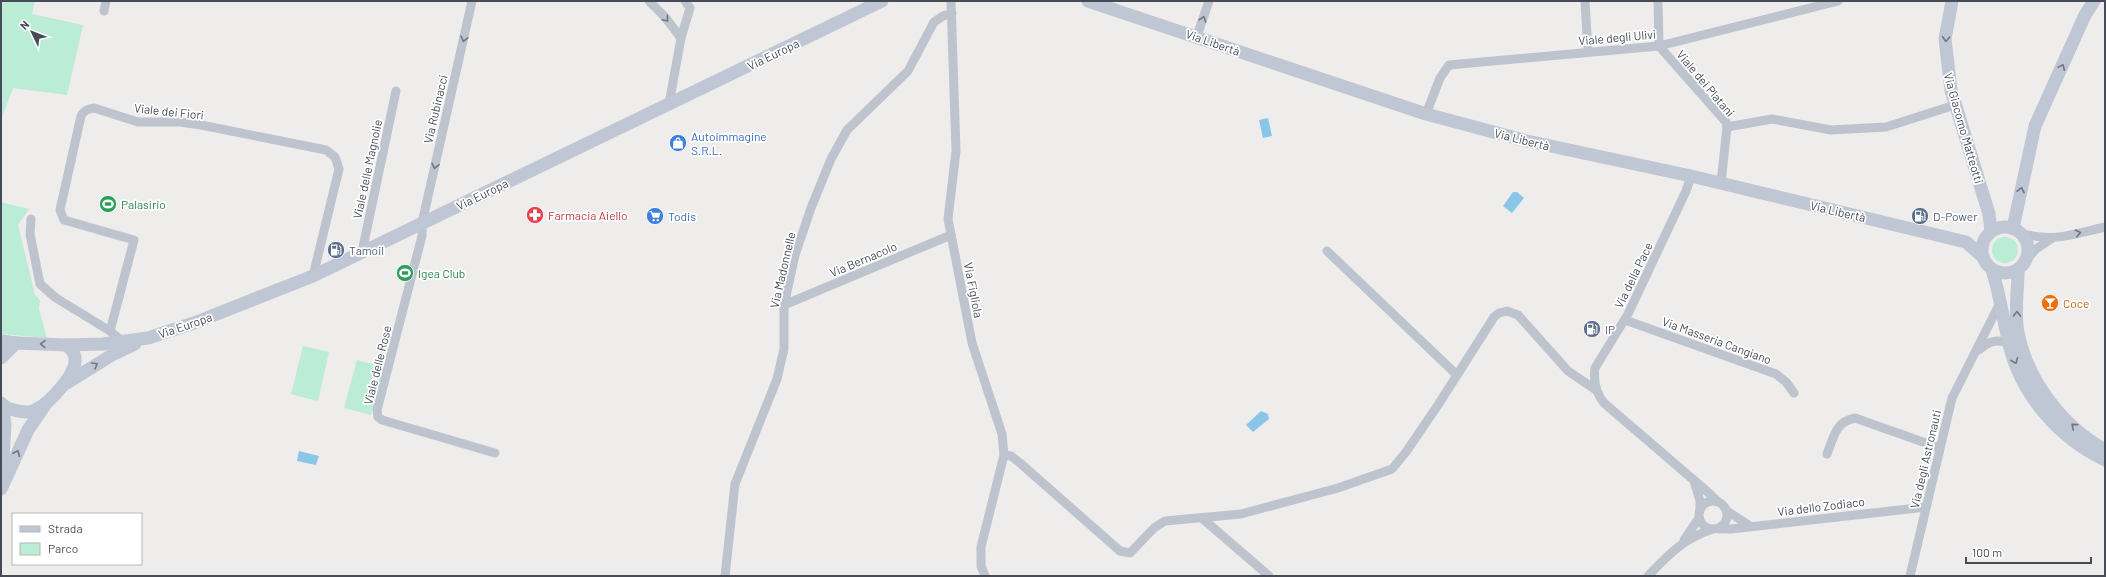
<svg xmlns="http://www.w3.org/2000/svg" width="2106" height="577" font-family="Barlow,sans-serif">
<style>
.green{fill:#bbecd5}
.water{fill:#8ac6e7}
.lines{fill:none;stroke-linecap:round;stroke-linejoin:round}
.street{stroke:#bdc4ce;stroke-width:9}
.secondary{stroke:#bfc6d4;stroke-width:13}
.oneway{stroke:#6f7681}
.oneway2{stroke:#707783}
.labels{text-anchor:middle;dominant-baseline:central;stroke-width:3.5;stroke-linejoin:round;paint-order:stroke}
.street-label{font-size:12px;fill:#454c58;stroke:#fff}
.shop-label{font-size:12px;fill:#366cbe;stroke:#fff;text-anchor:start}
.leisure-label{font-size:12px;fill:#27864d;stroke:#fff;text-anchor:start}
.health-label{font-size:12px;fill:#be3a42;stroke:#fff;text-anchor:start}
.service-label{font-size:12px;fill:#4e5e75;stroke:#fff;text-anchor:start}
.food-label{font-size:12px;fill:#c56008;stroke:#fff;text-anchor:start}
</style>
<rect width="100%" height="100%" fill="#efecec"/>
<g class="green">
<path d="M 1,1 L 35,1 L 32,14 L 83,25 L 67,95 L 13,88 L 1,120 Z"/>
<path d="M 1,202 L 29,209 L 18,225 L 35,295 L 40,300 L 39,309 L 47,338 L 1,334 Z"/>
<circle cx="2005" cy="250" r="13"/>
<path d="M 303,346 L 329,352 L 318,401 L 291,394 Z"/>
<path d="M 357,360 L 384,367 L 371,415 L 344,408 Z"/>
</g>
<g class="water">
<path d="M 1268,118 L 1272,136 L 1263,138 L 1259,120 Z"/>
<path d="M 1513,192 L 1517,192 L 1524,198 L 1512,213 L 1503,206 Z"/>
<path d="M 1261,411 L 1268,414 L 1269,419 L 1253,432 L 1246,425 Z"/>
<path d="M 299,451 L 319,456 L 316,465 L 297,461 Z"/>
</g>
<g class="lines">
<g class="street">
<path d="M 472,1 L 422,223 L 422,236 L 377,410 L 378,417 L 382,420 L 495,453"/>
<path d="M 649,1 L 665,17 L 681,38"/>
<path d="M 951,1 L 956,151 L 948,219 L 972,343 L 1002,434 L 1004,455 L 981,547 L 981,566 L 985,576"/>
<path d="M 1585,1 L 1588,52"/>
<path d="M 1658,1 L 1659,46 L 1726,122 L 1727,127 L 1721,183"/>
<path d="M 104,11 L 106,1"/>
<path d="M 1197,36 L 1209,1"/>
<path d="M 669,104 L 681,38 L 690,8 L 685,1"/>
<path d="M 1426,114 L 1440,78 L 1449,65 L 1659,46 L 1838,1"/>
<path d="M 1727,127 L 1772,119 L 1831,130 L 1886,127 L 1955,105"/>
<path d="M 1691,176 L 1686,191 L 1628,314 L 1595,368 C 1593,382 1596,393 1604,403 L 1710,494 L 1717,501"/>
<path d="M 31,219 L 30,234 L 40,284 L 56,298 L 110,331 L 123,342"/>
<path d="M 2021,233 C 2053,243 2074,234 2105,227"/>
<path d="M 1327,251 L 1457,375"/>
<path d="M 362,252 L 396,91"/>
<path d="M 2028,258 L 2036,249 L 2051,239"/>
<path d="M 784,305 L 951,235"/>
<path d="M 1625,320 L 1776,374 L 1786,382 L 1794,393"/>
<path d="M 110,331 L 134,240 L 64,220 L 60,210 L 81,116 C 84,110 88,109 94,108 L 138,122 L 180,122 L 201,125 L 326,150 L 335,157 L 339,169 L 313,276"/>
<path d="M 1979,350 C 1989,341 1996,339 2009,343"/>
<path d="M 1827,454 C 1834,437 1835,422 1855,418 L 1940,448"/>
<path d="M 1004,455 L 1011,456 L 1020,463 L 1120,551 L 1130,553 L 1154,528 L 1165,521 L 1241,514 L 1338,488 L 1392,469 L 1406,452 L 1438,405 L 1494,317 L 1499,313 L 1507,311 L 1518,315 L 1568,371 L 1596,390"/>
<path d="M 1694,481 L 1700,501 L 1700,510"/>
<circle cx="1713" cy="515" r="14"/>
<path d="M 1727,511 L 1750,526"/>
<path d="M 1203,519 L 1269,576"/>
<path d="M 1719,529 L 1731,529 L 1926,507"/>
<path d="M 1684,540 L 1699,518"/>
<path d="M 725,576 L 735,484 L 777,379 L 784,349 L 784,305 L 795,255 L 811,208 L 831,159 L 847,130 L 908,71 L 934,22 L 943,16 L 952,13"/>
<path d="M 1648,576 C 1668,555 1683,539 1710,530"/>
<path d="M 1910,576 L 1952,398 L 2000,303"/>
</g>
<g class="secondary">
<path d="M 1088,1 L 1426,114 L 1527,141 L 1691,176 L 1966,242 L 1982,256"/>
<path d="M 1952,1 L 1945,39 L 1951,90 L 1989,214 L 1991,231"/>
<circle cx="2005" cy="250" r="23"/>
<path d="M 2013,228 L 2035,126 L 2085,15 L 2094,1"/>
<path d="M 1992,270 C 2000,294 2003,319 2009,344 C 2021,395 2059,438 2105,460"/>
<path d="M 2018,270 C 2018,288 2015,308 2017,326 C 2024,376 2060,425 2105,450"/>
<path d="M 1,341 L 16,343"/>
<path d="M 67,345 L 103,344 L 148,338 L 194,323 L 313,276 L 882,1"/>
<path d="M 1,358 L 16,343 L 67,345 C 70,349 75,352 75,358 C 77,374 49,404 35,410 C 29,413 21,412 14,410 C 9,409 4,407 1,403"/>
<path d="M 65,384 L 112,355 L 135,344"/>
<path d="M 2,405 L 5,424 L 2,477"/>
<path d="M 1,489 L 28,430 L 45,405"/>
</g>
</g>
<defs><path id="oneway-chevron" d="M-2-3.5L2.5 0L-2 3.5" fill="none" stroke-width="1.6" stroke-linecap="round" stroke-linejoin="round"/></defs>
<g class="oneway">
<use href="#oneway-chevron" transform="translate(666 19) rotate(50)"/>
<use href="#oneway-chevron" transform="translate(1203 19) rotate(-72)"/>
<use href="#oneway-chevron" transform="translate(464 39) rotate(103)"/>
<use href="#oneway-chevron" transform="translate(435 166) rotate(103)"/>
<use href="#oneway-chevron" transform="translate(2078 233) rotate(-12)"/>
</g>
<g class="oneway2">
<use href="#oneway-chevron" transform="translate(1946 39) rotate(93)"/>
<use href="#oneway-chevron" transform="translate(2062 67) rotate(-66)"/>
<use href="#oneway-chevron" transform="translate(2021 190) rotate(-78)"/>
<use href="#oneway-chevron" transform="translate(2017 314) rotate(-89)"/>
<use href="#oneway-chevron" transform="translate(43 344) rotate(-178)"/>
<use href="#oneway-chevron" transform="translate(2015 361) rotate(68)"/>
<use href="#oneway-chevron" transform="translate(95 365) rotate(-30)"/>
<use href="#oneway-chevron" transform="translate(2074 426) rotate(-140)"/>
<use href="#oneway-chevron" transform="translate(17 453) rotate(-65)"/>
</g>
<defs>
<symbol id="shop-disc" viewBox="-11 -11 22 22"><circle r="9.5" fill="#3f7fe0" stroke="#fff"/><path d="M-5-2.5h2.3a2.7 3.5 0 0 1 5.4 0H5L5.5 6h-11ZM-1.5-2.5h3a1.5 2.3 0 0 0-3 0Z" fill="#fff"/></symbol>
<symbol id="stadium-disc" viewBox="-11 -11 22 22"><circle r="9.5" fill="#2e9e5b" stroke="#fff"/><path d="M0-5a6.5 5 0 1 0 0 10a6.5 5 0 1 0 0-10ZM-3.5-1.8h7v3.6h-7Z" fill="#fff"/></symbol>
<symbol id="pharmacy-disc" viewBox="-11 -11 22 22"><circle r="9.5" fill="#e0444e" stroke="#fff"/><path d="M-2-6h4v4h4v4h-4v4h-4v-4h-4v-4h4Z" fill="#fff"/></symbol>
<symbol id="supermarket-disc" viewBox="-11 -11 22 22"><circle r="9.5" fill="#3f7fe0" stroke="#fff"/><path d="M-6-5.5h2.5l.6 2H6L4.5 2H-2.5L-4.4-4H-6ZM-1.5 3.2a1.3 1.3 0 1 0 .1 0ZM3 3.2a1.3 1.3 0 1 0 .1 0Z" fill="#fff"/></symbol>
<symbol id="fuel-disc" viewBox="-11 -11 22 22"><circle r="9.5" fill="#5c6f8a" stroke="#fff"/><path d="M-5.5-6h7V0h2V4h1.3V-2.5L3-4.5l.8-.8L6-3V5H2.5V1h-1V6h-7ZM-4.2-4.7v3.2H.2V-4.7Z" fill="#fff"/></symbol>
<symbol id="bar-disc" viewBox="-11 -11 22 22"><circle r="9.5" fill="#e8710a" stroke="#fff"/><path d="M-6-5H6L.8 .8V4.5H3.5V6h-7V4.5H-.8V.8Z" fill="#fff"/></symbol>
</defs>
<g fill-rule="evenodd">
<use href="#shop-disc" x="668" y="133" width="20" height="20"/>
<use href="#stadium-disc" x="98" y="194" width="20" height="20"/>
<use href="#pharmacy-disc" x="525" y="205" width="20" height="20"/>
<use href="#supermarket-disc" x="645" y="206" width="20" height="20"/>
<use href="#fuel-disc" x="1910" y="206" width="20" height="20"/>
<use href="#fuel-disc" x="326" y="240" width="20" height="20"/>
<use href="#stadium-disc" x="395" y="263" width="20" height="20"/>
<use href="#bar-disc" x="2040" y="293" width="20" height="20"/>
<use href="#fuel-disc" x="1582" y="319" width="20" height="20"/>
</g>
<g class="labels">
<g class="street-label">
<text transform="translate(1617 37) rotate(-5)">Viale degli Ulivi</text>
<text transform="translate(1213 42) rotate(19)">Via Libertà</text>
<text transform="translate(773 54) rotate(-26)">Via Europa</text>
<text transform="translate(1706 83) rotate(50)">Viale dei Platani</text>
<text transform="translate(435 109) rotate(-77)">Via Rubinacci</text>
<text transform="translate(169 111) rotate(6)">Viale dei Fiori</text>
<text transform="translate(1964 128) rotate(74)">Via Giacomo Matteotti</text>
<text transform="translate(1522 139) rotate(14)">Via Libertà</text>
<text transform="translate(367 169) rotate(-78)">Viale delle Magnolie</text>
<text transform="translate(482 194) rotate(-26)">Via Europa</text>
<text transform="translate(1838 211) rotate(13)">Via Libertà</text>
<text transform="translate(863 259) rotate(-23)">Via Bernacolo</text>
<text transform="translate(782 270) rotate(-77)">Via Madonnelle</text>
<text transform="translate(1633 275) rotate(-64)">Via della Pace</text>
<text transform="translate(974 290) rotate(79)">Via Figliola</text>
<text transform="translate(185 325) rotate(-19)">Via Europa</text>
<text transform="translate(1717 340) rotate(20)">Via Masseria Cangiano</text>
<text transform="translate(377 365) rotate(-76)">Viale delle Rose</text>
<text transform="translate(1925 459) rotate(-77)">Via degli Astronauti</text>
<text transform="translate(1821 506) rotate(-7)">Via dello Zodiaco</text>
</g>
<g class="shop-label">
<text x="691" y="136">Autoimmagine<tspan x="691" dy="14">S.R.L.</tspan></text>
<text x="668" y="216">Todis</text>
</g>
<g class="leisure-label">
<text x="121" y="204">Palasirio</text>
<text x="418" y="273">Igea Club</text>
</g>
<g class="health-label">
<text x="548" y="215">Farmacia Aiello</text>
</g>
<g class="service-label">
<text x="1933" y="216">D-Power</text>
<text x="349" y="250">Tamoil</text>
<text x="1605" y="329">IP</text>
</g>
<g class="food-label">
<text x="2063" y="303">Coce</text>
</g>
</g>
<rect width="2106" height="577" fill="none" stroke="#454c58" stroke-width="4"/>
<rect x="12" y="513" width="130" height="52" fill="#ffffff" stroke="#b5b7bc"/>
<rect x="20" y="526" width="20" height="6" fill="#bfc6d4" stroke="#b5b7bc"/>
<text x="48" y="533" font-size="12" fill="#454c58">Strada</text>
<rect x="20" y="543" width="20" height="12" fill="#bbecd5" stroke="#b5b7bc"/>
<text x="48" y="553" font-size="12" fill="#454c58">Parco</text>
<g transform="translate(32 32) rotate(313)" stroke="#ffffff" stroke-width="3" paint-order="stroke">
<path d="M0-3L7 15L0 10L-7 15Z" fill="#454c58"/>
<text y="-6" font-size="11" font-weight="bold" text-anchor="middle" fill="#454c58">N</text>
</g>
<path d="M1966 557v6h125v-6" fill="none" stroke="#454c58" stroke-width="2"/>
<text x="1972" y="557" font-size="12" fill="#454c58" stroke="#ffffff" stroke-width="3" paint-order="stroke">100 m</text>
</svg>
